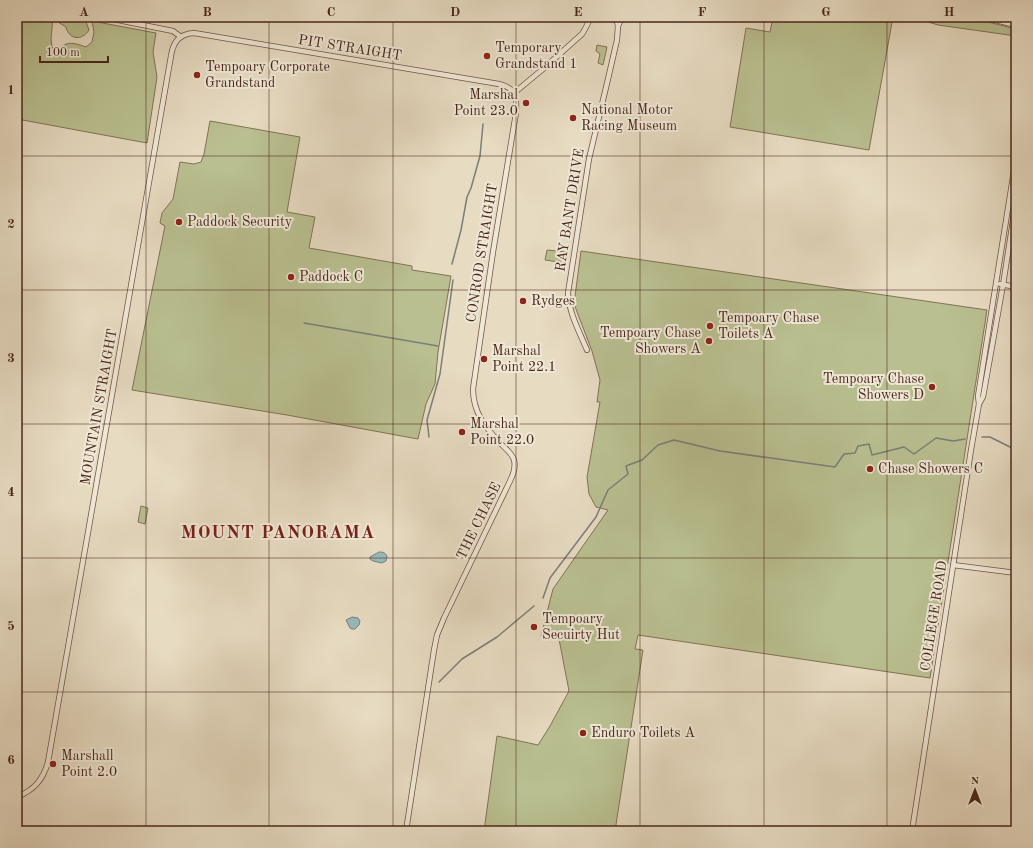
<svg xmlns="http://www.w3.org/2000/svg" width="1033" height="848" font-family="'Old Standard TT',serif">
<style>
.green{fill:#b9bf90;stroke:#827355}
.water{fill:#98b9ba;stroke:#797f7a}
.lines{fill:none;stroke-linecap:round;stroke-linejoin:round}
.stream{stroke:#797f7a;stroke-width:1.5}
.minor-casing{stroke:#725444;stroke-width:6}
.minor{stroke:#efe8d7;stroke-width:4.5}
.grid{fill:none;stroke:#4b271a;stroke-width:1;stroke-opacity:0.55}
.poi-dot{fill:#8f2418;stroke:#efe8d7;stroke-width:1.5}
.labels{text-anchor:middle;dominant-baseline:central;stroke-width:4;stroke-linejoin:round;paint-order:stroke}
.street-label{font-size:14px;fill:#4b271a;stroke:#efe8d7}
.poi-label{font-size:14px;fill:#4b271a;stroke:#efe8d7;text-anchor:start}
.district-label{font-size:18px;font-weight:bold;letter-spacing:1px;fill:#7a1f14;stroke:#efe8d7}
.neatline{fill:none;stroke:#4b271a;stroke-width:1.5}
.grid-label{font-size:13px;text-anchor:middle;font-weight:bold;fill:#4b271a}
</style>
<rect width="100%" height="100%" fill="#e7dbc2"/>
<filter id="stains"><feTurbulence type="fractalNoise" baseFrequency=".005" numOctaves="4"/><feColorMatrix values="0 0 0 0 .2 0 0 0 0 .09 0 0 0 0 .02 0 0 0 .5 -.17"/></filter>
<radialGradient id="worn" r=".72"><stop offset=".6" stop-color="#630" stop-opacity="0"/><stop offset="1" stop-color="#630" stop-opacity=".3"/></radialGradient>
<g class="green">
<path d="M 17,17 L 46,17 L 53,18 L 51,38 L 52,47 L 54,49 C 61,49 62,46 66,44 C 73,42 80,45 86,47 L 92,42 L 94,32 L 92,21 L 156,33 L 153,52 L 157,77 L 147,143 L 17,119 Z"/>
<path d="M 59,17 L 77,17 L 85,19 L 89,30 C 82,41 69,40 66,27 L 58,22 Z"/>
<path d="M 773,17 L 893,17 L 869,150 L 730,127 L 746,28 L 770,32 Z"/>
<path d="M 912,17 L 961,17 L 984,21 L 1016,29 L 1016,36 L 938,25 Z"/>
<path d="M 597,45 L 607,47 L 603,65 L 598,63 L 600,54 L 596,51 Z"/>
<path d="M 210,121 L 300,137 L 287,212 L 315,217 L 309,248 L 412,266 L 412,270 L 451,276 L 438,352 L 435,384 L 426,404 L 418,439 L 287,415 L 132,390 L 165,226 L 160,223 L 162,213 L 173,199 L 180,162 L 194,164 L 201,162 L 204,154 Z"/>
<path d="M 547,250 L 567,252 L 565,263 L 545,260 Z"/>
<path d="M 581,251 L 987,310 L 930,678 L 638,635 L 635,649 L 643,650 L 615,831 L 484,831 L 497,736 L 538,745 L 550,726 L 569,691 L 559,639 L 541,636 L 553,589 L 608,510 L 596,507 L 589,494 L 587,477 L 600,402 L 597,402 L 600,380 L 592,351 L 574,304 Z"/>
<path d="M 141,506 L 148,508 L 145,524 L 138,522 Z"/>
</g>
<g class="water">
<path d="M 379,552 C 384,552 385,553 387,556 L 386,561 L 382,563 L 373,561 L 370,559 L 370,557 Z"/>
<path d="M 352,617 L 358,618 L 360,621 L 359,625 L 355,629 L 352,629 L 350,628 L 346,620 Z"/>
</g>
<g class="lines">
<g class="stream">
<path d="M 452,264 L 461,230 L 467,197 L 471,188 L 480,156 L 483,124"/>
<path d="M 304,323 L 438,346"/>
<path d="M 429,437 L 427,420 L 440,374 L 453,280"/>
<path d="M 982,437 L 990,437 L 1016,450"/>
<path d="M 543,598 L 550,578 L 596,517 L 608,490 L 628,474 L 626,466 L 642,460 L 658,445 L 674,440 L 720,451 L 835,467 L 844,454 L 855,453 L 858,446 L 869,444 L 872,455 L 904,447 L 914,454 L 936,438 L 953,441 L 965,439"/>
<path d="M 439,682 L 462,659 L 497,637 L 534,606"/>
</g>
<defs>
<g id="minor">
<path d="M 103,17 L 173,31 L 181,37"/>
<path d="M 983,17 L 1016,25"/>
<path d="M 618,26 L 622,17"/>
<path d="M 514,93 L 543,69 L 582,34 L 585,29 L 591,17"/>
<path d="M 1000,284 L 1016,287"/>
<path d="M 587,350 C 579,331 569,313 568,293 L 589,159 L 608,79 L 617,40 L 618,26 L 616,17"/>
<path d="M 979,404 L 983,397 L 1003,285 L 1016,201"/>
<path d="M 953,565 L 1016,573"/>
<path d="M 17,797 C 34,790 43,780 48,762 L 171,56 C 173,42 179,34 194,33 L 499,84 C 516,88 517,97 516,113 L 493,252 L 473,389 C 473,412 485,427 500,443 C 505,448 512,453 514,460 C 516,467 513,475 510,481 L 444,618 L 437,635 L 434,650 L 406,831"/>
<path d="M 912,831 L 971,450 L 979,404 L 978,396 L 1016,158"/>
</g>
</defs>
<use href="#minor" class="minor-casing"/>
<use href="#minor" class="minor"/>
</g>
<path class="grid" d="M 146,17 L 146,831M 269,17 L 269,831M 393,17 L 393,831M 516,17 L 516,831M 640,17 L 640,831M 764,17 L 764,831M 887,17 L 887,831M 17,156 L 1016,156M 17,290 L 1016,290M 17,424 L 1016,424M 17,558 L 1016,558M 17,692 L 1016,692"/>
<g class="poi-dot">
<circle cx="487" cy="56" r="4"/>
<circle cx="197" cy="75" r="4"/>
<circle cx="526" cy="103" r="4"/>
<circle cx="573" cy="118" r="4"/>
<circle cx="179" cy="222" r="4"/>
<circle cx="291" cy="277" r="4"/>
<circle cx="523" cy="301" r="4"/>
<circle cx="710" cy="326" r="4"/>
<circle cx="709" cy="341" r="4"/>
<circle cx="484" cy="359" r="4"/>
<circle cx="932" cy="387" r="4"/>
<circle cx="462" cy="432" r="4"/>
<circle cx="870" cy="469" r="4"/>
<circle cx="534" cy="627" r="4"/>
<circle cx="583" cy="733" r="4"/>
<circle cx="53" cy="764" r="4"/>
</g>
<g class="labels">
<g class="street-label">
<text transform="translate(350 48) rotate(9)">PIT STRAIGHT</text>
<text transform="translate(570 210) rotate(-81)">RAY BANT DRIVE</text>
<text transform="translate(482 253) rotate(-81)">CONROD STRAIGHT</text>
<text transform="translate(99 407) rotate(-80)">MOUNTAIN STRAIGHT</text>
<text transform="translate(479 521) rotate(-64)">THE CHASE</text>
<text transform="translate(934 616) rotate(-81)">COLLEGE ROAD</text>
</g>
<g class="poi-label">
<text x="495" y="48">Temporary<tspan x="495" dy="16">Grandstand 1</tspan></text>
<text x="205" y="67">Tempoary Corporate<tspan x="205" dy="16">Grandstand</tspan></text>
<text x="518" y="95" text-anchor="end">Marshal<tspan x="518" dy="16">Point 23.0</tspan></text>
<text x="581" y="110">National Motor<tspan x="581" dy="16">Racing Museum</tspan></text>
<text x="187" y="222">Paddock Security</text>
<text x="299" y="277">Paddock C</text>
<text x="531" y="301">Rydges</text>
<text x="718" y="318">Tempoary Chase<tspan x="718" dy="16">Toilets A</tspan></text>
<text x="701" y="333" text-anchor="end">Tempoary Chase<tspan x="701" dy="16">Showers A</tspan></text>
<text x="492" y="351">Marshal<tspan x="492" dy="16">Point 22.1</tspan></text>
<text x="924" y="379" text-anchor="end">Tempoary Chase<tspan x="924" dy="16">Showers D</tspan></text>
<text x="470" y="424">Marshal<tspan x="470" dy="16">Point 22.0</tspan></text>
<text x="878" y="469">Chase Showers C</text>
<text x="542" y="619">Tempoary<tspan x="542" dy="16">Secuirty Hut</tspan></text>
<text x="591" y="733">Enduro Toilets A</text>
<text x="61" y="756">Marshall<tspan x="61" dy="16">Point 2.0</tspan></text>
</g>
<g class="district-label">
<text x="278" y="533">MOUNT PANORAMA</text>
</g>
</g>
<rect width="1033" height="848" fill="none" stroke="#e7dbc2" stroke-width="44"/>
<g transform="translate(975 790)" stroke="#efe8d7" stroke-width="3" paint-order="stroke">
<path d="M0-3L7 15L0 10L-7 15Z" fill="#4b271a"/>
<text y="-6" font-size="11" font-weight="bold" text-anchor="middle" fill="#4b271a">N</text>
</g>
<path d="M40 56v6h68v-6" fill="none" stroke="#4b271a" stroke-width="2"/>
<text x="46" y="56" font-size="12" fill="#4b271a" stroke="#efe8d7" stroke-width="3" paint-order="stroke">100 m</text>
<rect x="22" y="22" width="989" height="804" class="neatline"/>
<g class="grid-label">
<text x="84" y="16">A</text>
<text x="207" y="16">B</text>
<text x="331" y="16">C</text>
<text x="455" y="16">D</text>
<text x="578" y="16">E</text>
<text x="702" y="16">F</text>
<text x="826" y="16">G</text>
<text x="949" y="16">H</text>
<text x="11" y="94">1</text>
<text x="11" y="228">2</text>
<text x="11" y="362">3</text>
<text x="11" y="496">4</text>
<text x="11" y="630">5</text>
<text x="11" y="764">6</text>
</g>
<rect width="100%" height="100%" filter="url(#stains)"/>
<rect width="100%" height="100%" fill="url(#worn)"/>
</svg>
